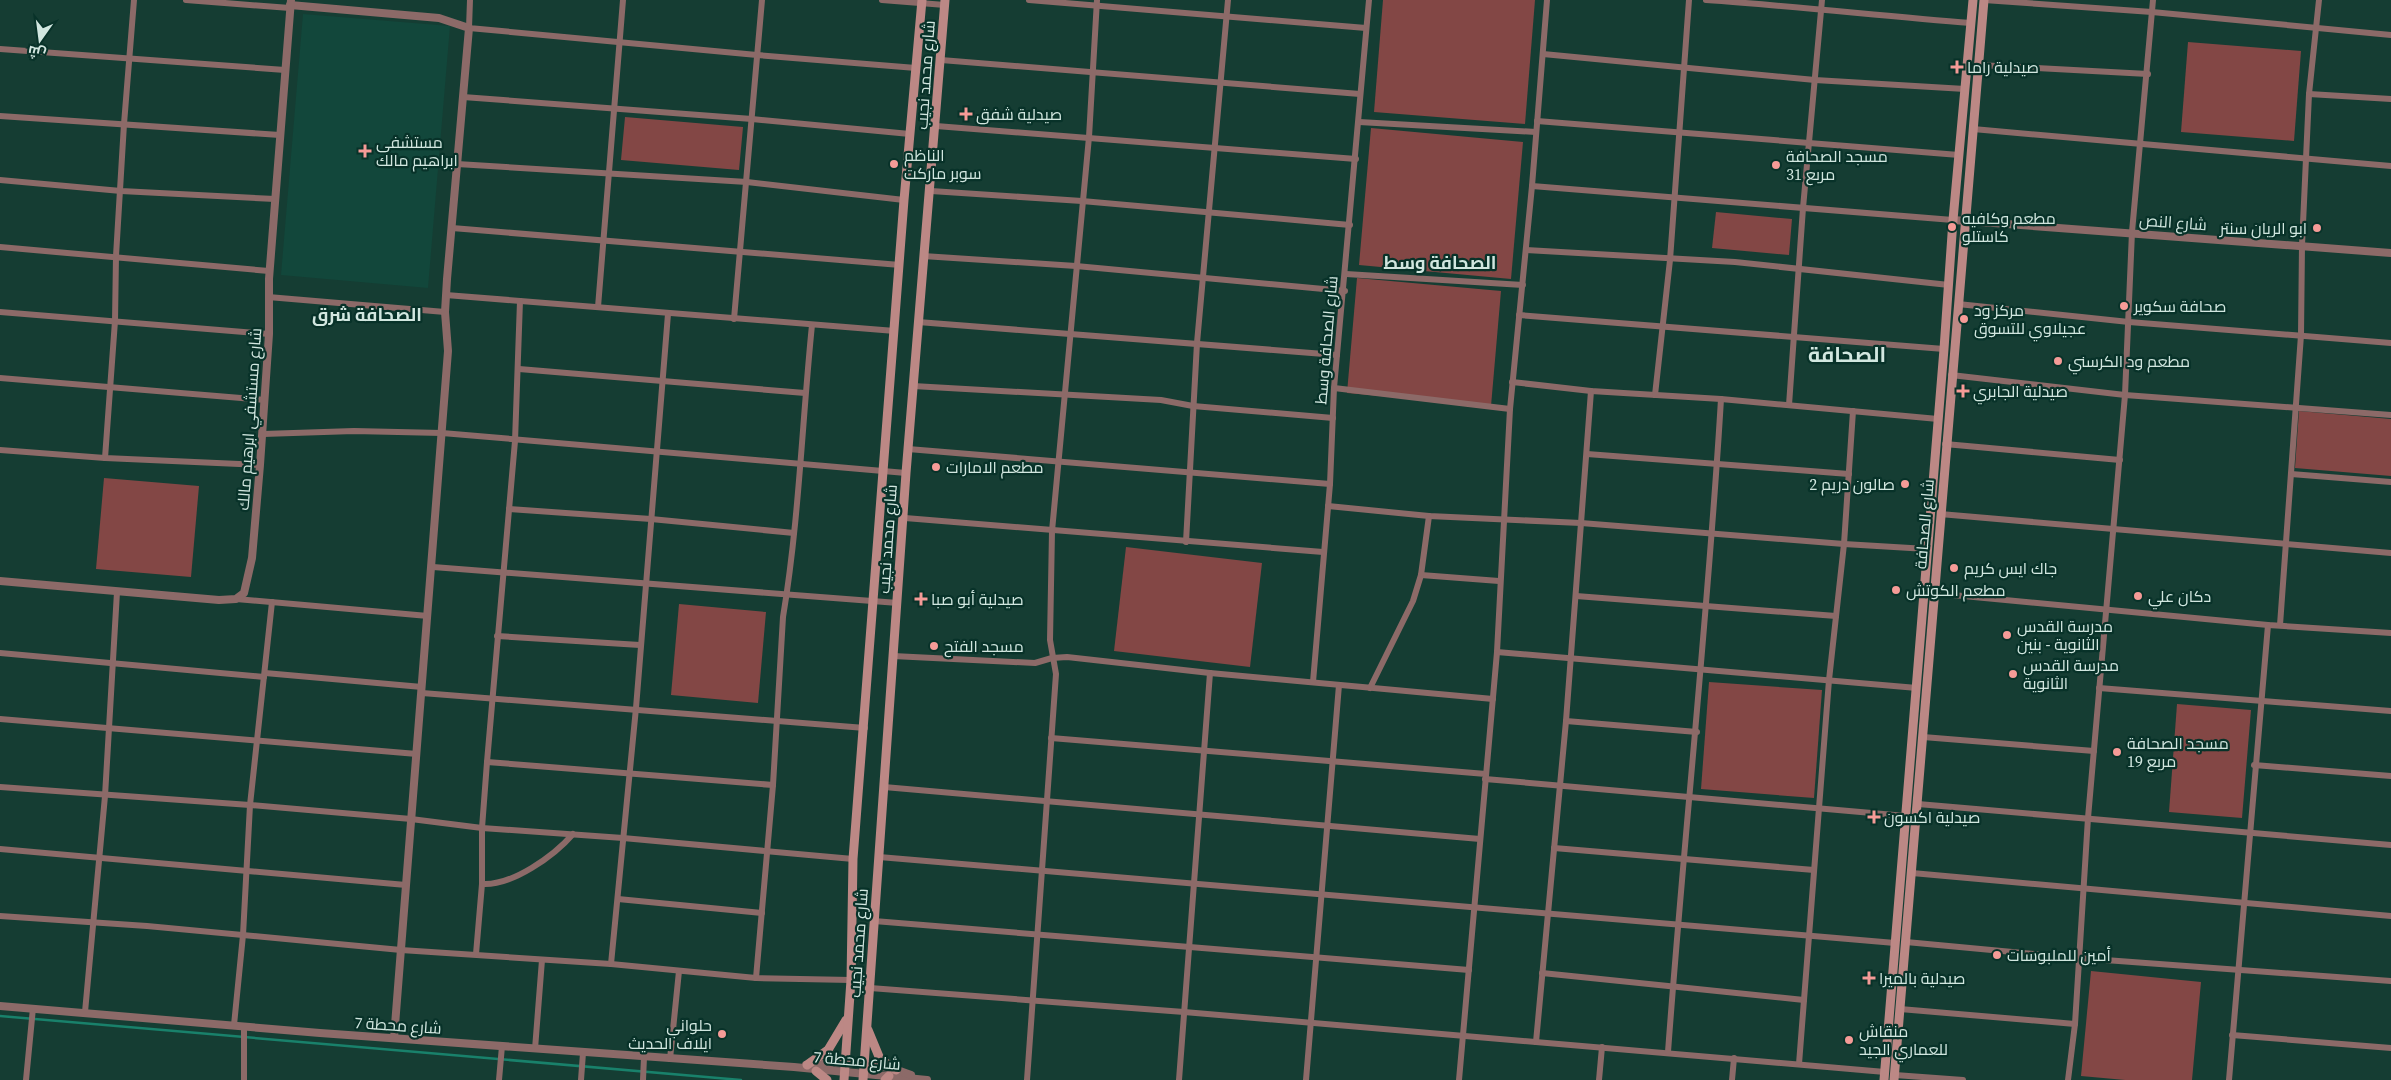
<svg xmlns="http://www.w3.org/2000/svg" width="2391" height="1080" font-family="'Source Serif 4',Cairo,serif">
<style>
.built{fill:#12473b}
.green{fill:#834745}
.lines{fill:none;stroke-linecap:round;stroke-linejoin:round}
.stream{stroke:#19816b;stroke-width:2.5}
.minor{stroke:#8c6a68;stroke-width:6}
.tertiary{stroke:#8c6a68;stroke-width:8}
.secondary{stroke:#bc8885;stroke-width:9}
.poi-dot{fill:#f59b97;stroke:#083229;stroke-width:2}
.labels{text-anchor:middle;dominant-baseline:central;stroke-width:4.5;stroke-linejoin:round;paint-order:stroke}
.poi-label{font-size:16px;fill:#d2e7e0;stroke:#083229;text-anchor:start}
.street-label{font-size:16px;fill:#d2e7e0;stroke:#083229}
.neighbourhood-label{font-size:18px;font-weight:bold;fill:#d2e7e0;stroke:#083229}
.district-label{font-size:21px;font-weight:bold;fill:#d2e7e0;stroke:#083229}
</style>
<rect width="100%" height="100%" fill="#153d33"/>
<path class="built" d="M 303,14 L 450,26 L 428,288 L 281,275 Z"/>
<g class="green">
<path d="M 1383,0 L 1535,0 L 1525,124 L 1374,112 Z"/>
<path d="M 2188,42 L 2301,51 L 2294,141 L 2181,132 Z"/>
<path d="M 625,117 L 743,127 L 739,170 L 621,160 Z"/>
<path d="M 1371,128 L 1523,142 L 1511,279 L 1359,265 Z"/>
<path d="M 1716,212 L 1792,219 L 1789,255 L 1712,248 Z"/>
<path d="M 1357,278 L 1501,291 L 1491,406 L 1347,393 Z"/>
<path d="M 2299,411 L 2391,419 L 2391,476 L 2295,468 Z"/>
<path d="M 104,478 L 199,486 L 191,577 L 96,569 Z"/>
<path d="M 1126,547 L 1262,563 L 1250,667 L 1114,651 Z"/>
<path d="M 679,604 L 766,612 L 758,703 L 671,695 Z"/>
<path d="M 1709,682 L 1822,690 L 1814,798 L 1701,789 Z"/>
<path d="M 2177,704 L 2251,710 L 2242,818 L 2169,812 Z"/>
<path d="M 2091,971 L 2201,982 L 2192,1080 L 2125,1080 L 2081,1076 Z"/>
</g>
<g class="lines">
<path class="stream" d="M 0,1016 L 741,1080"/>
<g class="minor">
<path d="M 186,0 L 290,8"/>
<path d="M 470,0 L 469,28 L 757,55 L 916,68"/>
<path d="M 882,0 L 945,5"/>
<path d="M 1029,0 L 1366,28"/>
<path d="M 1706,0 C 1794,6 1882,16 1971,23"/>
<path d="M 1984,0 L 2152,12 L 2391,35"/>
<path d="M 0,49 L 285,70"/>
<path d="M 1543,54 L 1815,80 L 1965,89"/>
<path d="M 941,60 L 1360,94"/>
<path d="M 1978,65 L 2148,74"/>
<path d="M 2309,94 L 2391,99"/>
<path d="M 463,97 L 752,119 L 910,134"/>
<path d="M 0,116 L 280,135"/>
<path d="M 1537,121 L 1959,155"/>
<path d="M 1359,122 L 1536,132"/>
<path d="M 936,126 L 1356,159"/>
<path d="M 1973,129 L 2391,166"/>
<path d="M 457,164 L 747,182 L 904,200"/>
<path d="M 0,180 L 121,191 L 275,199"/>
<path d="M 1532,186 L 1953,220"/>
<path d="M 931,191 L 1082,201 L 1350,225"/>
<path d="M 452,228 L 900,265"/>
<path d="M 0,247 L 269,271"/>
<path d="M 1526,250 L 1735,262 L 1949,285"/>
<path d="M 923,256 L 1076,266 L 1345,291"/>
<path d="M 1346,274 L 1523,285"/>
<path d="M 446,295 L 895,331"/>
<path d="M 268,297 L 445,312"/>
<path d="M 1958,304 L 2129,322 L 2391,343"/>
<path d="M 598,307 L 623,0"/>
<path d="M 0,312 L 269,334"/>
<path d="M 1519,315 L 1944,349"/>
<path d="M 734,319 L 762,0"/>
<path d="M 918,322 L 1337,355"/>
<path d="M 519,369 L 805,393"/>
<path d="M 1951,375 L 2125,395 L 2391,415"/>
<path d="M 0,378 L 265,400"/>
<path d="M 1512,382 L 1591,391 L 1721,399 L 1938,419"/>
<path d="M 913,386 L 1161,400 L 1193,406 L 1333,418"/>
<path d="M 1334,388 L 1510,409"/>
<path d="M 1655,395 L 1670,260 L 1689,0"/>
<path d="M 1789,405 L 1803,208 L 1822,0"/>
<path d="M 263,434 L 354,431 L 442,433 L 906,473"/>
<path d="M 1945,444 L 2120,460"/>
<path d="M 908,449 L 1330,484"/>
<path d="M 0,450 L 105,458 L 260,465"/>
<path d="M 1587,454 L 1849,474"/>
<path d="M 105,458 L 115,321 L 116,256 L 124,124 L 134,0"/>
<path d="M 2291,474 L 2391,482"/>
<path d="M 1328,506 L 1429,516 L 1581,523 L 1844,544 L 1927,549"/>
<path d="M 509,509 L 651,519 L 794,533"/>
<path d="M 1940,514 L 2391,553"/>
<path d="M 905,518 L 1323,552"/>
<path d="M 1186,542 L 1197,343 L 1228,0"/>
<path d="M 433,567 L 898,603"/>
<path d="M 1421,575 L 1499,581"/>
<path d="M 1932,593 L 2268,625 L 2391,633"/>
<path d="M 1576,596 L 1836,616"/>
<path d="M 236,599 L 428,616"/>
<path d="M 2280,625 L 2301,335 L 2302,245 L 2309,94 L 2319,0"/>
<path d="M 497,636 L 640,645"/>
<path d="M 1497,652 L 1917,688"/>
<path d="M 0,653 L 264,677"/>
<path d="M 893,656 L 1035,663 L 1052,658 L 1067,657 L 1210,673 L 1493,699"/>
<path d="M 265,673 L 422,687"/>
<path d="M 1313,682 L 1330,484 L 1334,388 L 1369,0"/>
<path d="M 1370,688 L 1413,601 L 1421,575 L 1429,516"/>
<path d="M 2099,688 L 2391,711"/>
<path d="M 422,693 L 865,728"/>
<path d="M 0,719 L 417,754"/>
<path d="M 1566,721 L 1697,732"/>
<path d="M 1923,737 L 2094,751"/>
<path d="M 1051,738 L 1486,774"/>
<path d="M 487,762 L 773,785"/>
<path d="M 2254,765 L 2391,776"/>
<path d="M 1485,779 L 1906,816"/>
<path d="M 0,787 L 250,805 L 411,819 L 482,828 L 623,838 L 853,859"/>
<path d="M 884,787 L 1480,839"/>
<path d="M 1918,804 L 2391,845"/>
<path d="M 1554,848 L 1814,870"/>
<path d="M 0,849 L 406,885"/>
<path d="M 879,857 L 1895,943"/>
<path d="M 1912,873 L 2391,916"/>
<path d="M 482,884 C 512,886 554,856 573,834"/>
<path d="M 618,899 L 762,913"/>
<path d="M 0,916 L 147,926 L 401,950 L 611,964 L 756,978 L 851,980"/>
<path d="M 874,921 L 1469,970"/>
<path d="M 1906,942 L 2078,958 L 2391,981"/>
<path d="M 476,954 L 482,884 L 482,828 L 487,762 L 515,441 L 520,301"/>
<path d="M 611,964 L 636,708 L 668,314"/>
<path d="M 1542,973 L 1804,1000"/>
<path d="M 756,978 L 773,785 L 783,617 C 799,521 802,423 812,325"/>
<path d="M 870,988 L 1184,1012 L 1885,1072"/>
<path d="M 1900,1009 L 2075,1024"/>
<path d="M 85,1012 L 105,796 L 117,592"/>
<path d="M 234,1025 L 243,935 L 250,805 L 272,602"/>
<path d="M 2232,1035 L 2391,1048"/>
<path d="M 1536,1042 L 1566,721 L 1591,391"/>
<path d="M 535,1049 L 542,960"/>
<path d="M 1668,1052 C 1684,835 1708,617 1721,399"/>
<path d="M 670,1059 L 679,971"/>
<path d="M 1799,1064 L 1829,680 L 1844,544 L 1853,411"/>
<path d="M 1895,1075 L 1963,1080"/>
<path d="M 26,1080 L 33,1008"/>
<path d="M 244,1080 L 244,1026"/>
<path d="M 499,1080 L 502,1046"/>
<path d="M 581,1080 L 583,1053"/>
<path d="M 643,1080 L 644,1057"/>
<path d="M 1027,1080 L 1056,674 L 1050,640 L 1052,531 L 1089,137 L 1097,0"/>
<path d="M 1179,1080 L 1210,673"/>
<path d="M 1306,1080 L 1339,685"/>
<path d="M 1459,1080 L 1497,652 L 1510,409 L 1532,186 L 1547,0"/>
<path d="M 1599,1080 L 1602,1047"/>
<path d="M 1732,1080 L 1734,1058"/>
<path d="M 2068,1080 L 2075,1024 L 2088,818 L 2125,395 L 2132,232 L 2153,0"/>
<path d="M 2229,1080 L 2268,625"/>
</g>
<g class="tertiary">
<path d="M 290,5 L 439,18 L 469,28 L 447,279 L 445,312 L 448,351 L 394,1038"/>
<path d="M 1953,220 L 2391,253"/>
<path d="M 0,581 L 219,600 L 236,599 L 244,593 L 252,558 L 260,465 L 269,334 L 269,279 L 291,0"/>
<path d="M 0,1006 L 320,1033 L 794,1067 L 927,1080"/>
<path d="M 806,1065 C 836,1062 884,1063 911,1075"/>
</g>
<g class="secondary">
<path d="M 868,1030 L 880,1059 L 896,1070"/>
<path d="M 807,1065 L 828,1050 L 846,1020"/>
<path d="M 816,1071 L 827,1080"/>
<path d="M 844,1080 L 851,980 L 853,859 L 904,200 L 922,0"/>
<path d="M 863,1080 L 906,473 L 945,0"/>
<path d="M 885,1080 L 889,1076"/>
<path d="M 1884,1080 L 1944,349 L 1953,220 L 1973,0"/>
<path d="M 1894,1080 L 1984,0"/>
</g>
</g>
<g class="poi-dot">
<path d="M1954.5 59.5h5v5h5v5h-5v5h-5v-5h-5v-5h5z"/>
<path d="M963.5 106.5h5v5h5v5h-5v5h-5v-5h-5v-5h5z"/>
<path d="M362.5 143.5h5v5h5v5h-5v5h-5v-5h-5v-5h5z"/>
<circle cx="894" cy="164" r="5"/>
<circle cx="1776" cy="165" r="5"/>
<circle cx="1952" cy="227" r="5"/>
<circle cx="2317" cy="228" r="5"/>
<circle cx="2124" cy="306" r="5"/>
<circle cx="1964" cy="319" r="5"/>
<circle cx="2058" cy="361" r="5"/>
<path d="M1960.5 383.5h5v5h5v5h-5v5h-5v-5h-5v-5h5z"/>
<circle cx="936" cy="467" r="5"/>
<circle cx="1905" cy="484" r="5"/>
<circle cx="1954" cy="568" r="5"/>
<circle cx="1896" cy="590" r="5"/>
<circle cx="2138" cy="596" r="5"/>
<path d="M918.5 591.5h5v5h5v5h-5v5h-5v-5h-5v-5h5z"/>
<circle cx="2007" cy="635" r="5"/>
<circle cx="934" cy="646" r="5"/>
<circle cx="2013" cy="674" r="5"/>
<circle cx="2117" cy="752" r="5"/>
<path d="M1871.5 809.5h5v5h5v5h-5v5h-5v-5h-5v-5h5z"/>
<circle cx="1997" cy="955" r="5"/>
<path d="M1866.5 970.5h5v5h5v5h-5v5h-5v-5h-5v-5h5z"/>
<circle cx="722" cy="1034" r="5"/>
<circle cx="1849" cy="1040" r="5"/>
</g>
<g class="labels">
<g class="poi-label">
<text x="1967" y="67">صيدلية راما</text>
<text x="976" y="114">صيدلية شفق</text>
<text x="376" y="142">مستشفى<tspan x="376" dy="18">ابراهيم مالك</tspan></text>
<text x="904" y="155">الناظم<tspan x="904" dy="18">سوبر ماركت</tspan></text>
<text x="1786" y="156">مسجد الصحافة<tspan x="1786" dy="18">مربع 31</tspan></text>
<text x="1962" y="218">مطعم وكافيه<tspan x="1962" dy="18">كاستلو</tspan></text>
<text x="2307" y="228" text-anchor="end">ابو الريان سنتر</text>
<text x="2134" y="306">صحافة سكوير</text>
<text x="1974" y="310">مركز ود<tspan x="1974" dy="18">عجيلاوي للتسوق</tspan></text>
<text x="2068" y="361">مطعم ود الكرسني</text>
<text x="1973" y="391">صيدلية الجابري</text>
<text x="946" y="467">مطعم الامارات</text>
<text x="1895" y="484" text-anchor="end">صالون دريم 2</text>
<text x="1964" y="568">جاك ايس كريم</text>
<text x="1906" y="590">مطعم الكوتش</text>
<text x="2148" y="596">دكان علي</text>
<text x="931" y="599">صيدلية أبو صبا</text>
<text x="2017" y="626">مدرسة القدس<tspan x="2017" dy="18">الثانوية - بنين</tspan></text>
<text x="944" y="646">مسجد الفتح</text>
<text x="2023" y="665">مدرسة القدس<tspan x="2023" dy="18">الثانوية</tspan></text>
<text x="2127" y="743">مسجد الصحافة<tspan x="2127" dy="18">مربع 19</tspan></text>
<text x="1884" y="817">صيدلية اكسون</text>
<text x="2007" y="955">أمين للملبوسات</text>
<text x="1879" y="978">صيدلية بالميرا</text>
<text x="712" y="1025" text-anchor="end">حلواني<tspan x="712" dy="18">ايلاف الحديث</tspan></text>
<text x="1859" y="1031">منقاش<tspan x="1859" dy="18">للعماري الجيد</tspan></text>
</g>
<g class="street-label">
<text transform="translate(925 75) rotate(-86)">شارع محمد نجيب</text>
<text transform="translate(2173 222) rotate(4)">شارع النص</text>
<text transform="translate(1326 340) rotate(-85)">شارع الصحافة وسط</text>
<text transform="translate(249 419) rotate(-86)">شارع مستشفي ابرهيم مالك</text>
<text transform="translate(1924 524) rotate(-85)">شارع الصحافة</text>
<text transform="translate(887 539) rotate(-86)">شارع محمد نجيب</text>
<text transform="translate(858 943) rotate(-86)">شارع محمد نجيب</text>
<text transform="translate(398 1025) rotate(4)">شارع محطة 7</text>
<text transform="translate(857 1060) rotate(5)">شارع محطة 7</text>
</g>
<g class="neighbourhood-label">
<text x="1440" y="262">الصحافة وسط</text>
<text x="367" y="314">الصحافة شرق</text>
</g>
<g class="district-label">
<text x="1847" y="354">الصحافة</text>
</g>
</g>
<g transform="translate(40 40) rotate(194)" stroke="#083229" stroke-width="4" paint-order="stroke">
<path d="M0-4L9 19L0 12L-9 19Z" fill="#d2e7e0"/>
<text y="-8" font-size="14" font-weight="bold" text-anchor="middle" fill="#d2e7e0">ش</text>
</g>
</svg>
